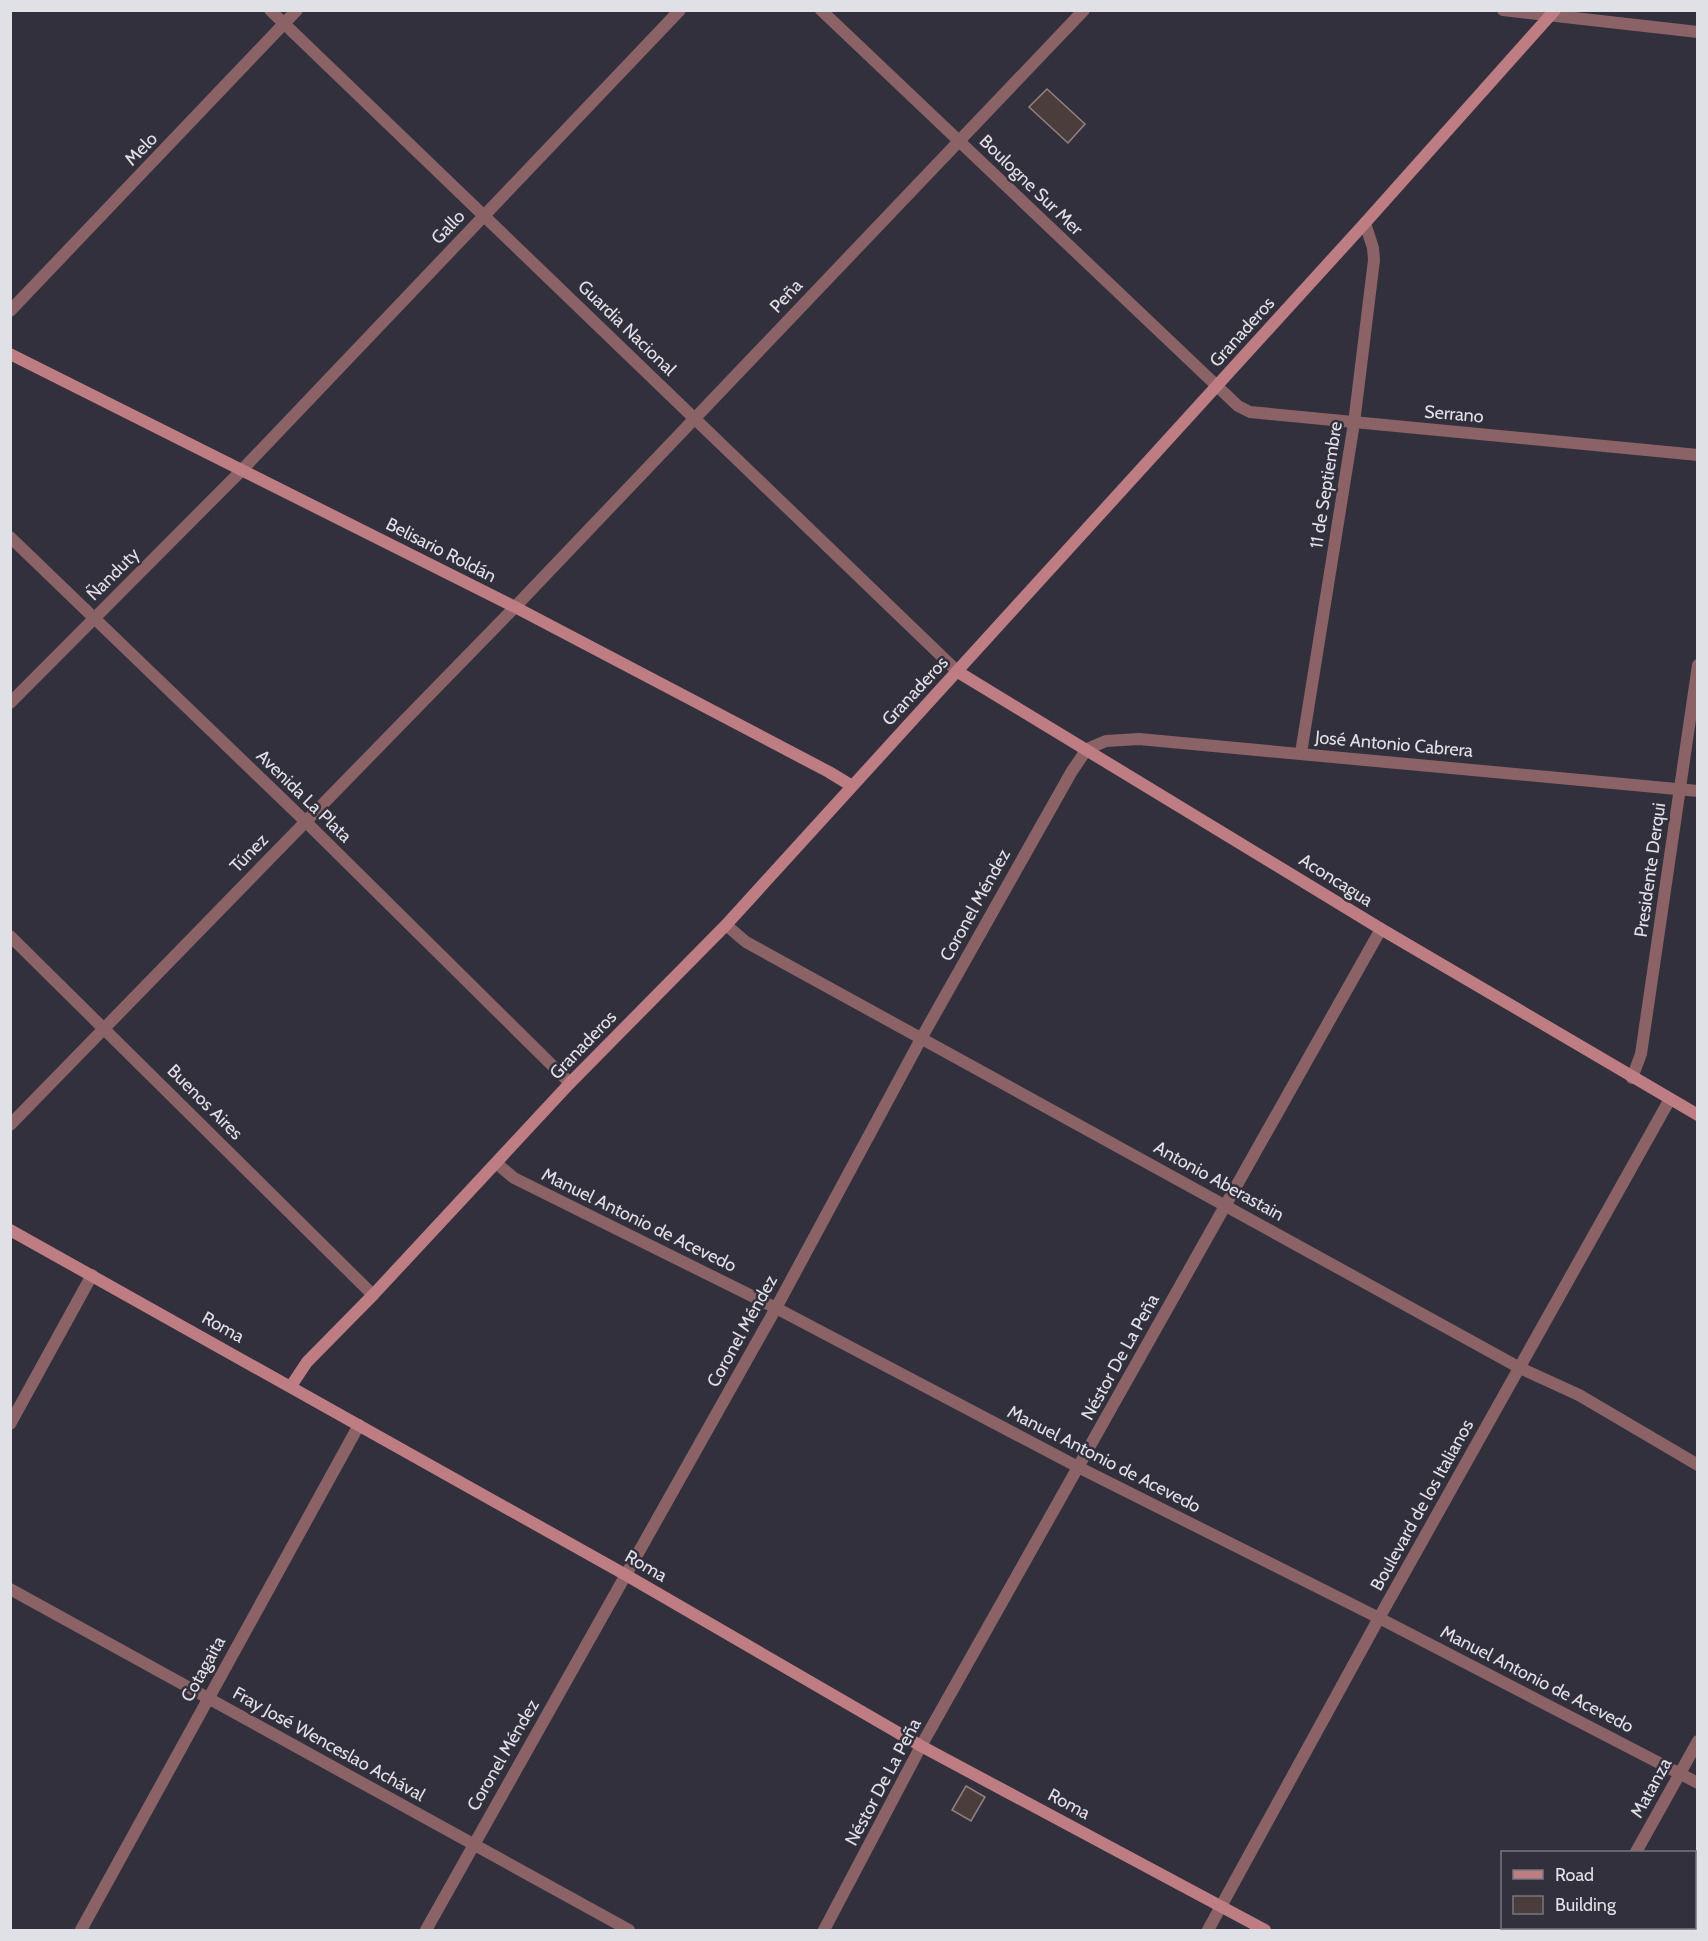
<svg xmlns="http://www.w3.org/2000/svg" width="1708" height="1941" font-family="Cabin,sans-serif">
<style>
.building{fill:#4c3d3d;stroke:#928180;stroke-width:1.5}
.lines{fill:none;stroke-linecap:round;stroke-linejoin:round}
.street{stroke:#8b6366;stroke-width:12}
.secondary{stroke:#bd7d83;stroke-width:12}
.labels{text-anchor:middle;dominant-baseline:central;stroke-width:5;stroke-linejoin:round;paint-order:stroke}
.street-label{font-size:18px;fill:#e0e0e7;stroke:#31303c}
</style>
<rect width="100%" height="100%" fill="#31303c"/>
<g class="building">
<path d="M 1047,89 L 1085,124 L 1068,143 L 1029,107 Z"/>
<path d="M 966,1786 L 985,1797 L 971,1821 L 952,1810 Z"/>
</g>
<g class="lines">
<g class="street">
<path d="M 270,10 L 958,672"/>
<path d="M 821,10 L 1238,406 L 1250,412 L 1698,455"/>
<path d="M 1503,10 L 1698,32"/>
<path d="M 10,311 L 297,10"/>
<path d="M 10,537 L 305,821 L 570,1083"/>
<path d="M 10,703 L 242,470 L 680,10"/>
<path d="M 1301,753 L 1354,423 L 1374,260 L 1373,248 L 1365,223"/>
<path d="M 726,925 L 746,942 L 1520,1368 L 1579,1395 L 1698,1465"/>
<path d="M 10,936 L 373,1295"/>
<path d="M 1632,1078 L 1641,1054 L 1698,665"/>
<path d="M 10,1125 L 515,607 L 1084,10"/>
<path d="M 496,1163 L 514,1178 L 776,1308 L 1080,1468 L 1379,1618 L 1698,1783"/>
<path d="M 10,1424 L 92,1275"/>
<path d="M 10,1589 L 629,1930"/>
<path d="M 1636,1852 L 1698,1741"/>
<path d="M 81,1930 L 359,1425"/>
<path d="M 426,1930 L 776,1308 L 922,1037 L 1072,771 L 1087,749 L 1106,741 L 1139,739 L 1698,791"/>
<path d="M 824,1930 L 921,1746 L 1381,929"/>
<path d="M 1208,1930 L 1379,1618 L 1670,1099"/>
<path d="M 1592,1930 L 1594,1928"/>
</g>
<g class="secondary">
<path d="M 10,354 L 515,607 L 829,772 L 852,786"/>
<path d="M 958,672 L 1381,929 L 1698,1115"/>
<path d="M 10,1230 L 626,1575 L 921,1746 L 1265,1930"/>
<path d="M 291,1386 L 307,1362 L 373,1295 L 570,1083 L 726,925 L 1365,223 L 1555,10"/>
</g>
</g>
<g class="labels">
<g class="street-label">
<text transform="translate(141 149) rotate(-46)">Melo</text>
<text transform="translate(1031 185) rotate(44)">Boulogne Sur Mer</text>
<text transform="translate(448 227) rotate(-46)">Gallo</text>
<text transform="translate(786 296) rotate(-47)">Peña</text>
<text transform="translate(627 328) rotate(44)">Guardia Nacional</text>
<text transform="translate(1242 332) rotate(-48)">Granaderos</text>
<text transform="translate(1454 414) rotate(5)">Serrano</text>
<text transform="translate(1326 485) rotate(-81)">11 de Septiembre</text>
<text transform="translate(441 550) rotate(27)">Belisario Roldán</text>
<text transform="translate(113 574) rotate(-45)">Ñanduty</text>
<text transform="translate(915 691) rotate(-47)">Granaderos</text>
<text transform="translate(1394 744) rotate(5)">José Antonio Cabrera</text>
<text transform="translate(304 796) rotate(44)">Avenida La Plata</text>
<text transform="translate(249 853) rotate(-46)">Túnez</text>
<text transform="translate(1650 870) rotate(-82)">Presidente Derqui</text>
<text transform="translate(1336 880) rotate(32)">Aconcagua</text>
<text transform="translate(975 905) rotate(-61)">Coronel Méndez</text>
<text transform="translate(583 1045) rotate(-46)">Granaderos</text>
<text transform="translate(205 1102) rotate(45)">Buenos Aires</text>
<text transform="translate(1219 1181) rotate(29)">Antonio Aberastain</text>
<text transform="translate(639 1220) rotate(26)">Manuel Antonio de Acevedo</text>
<text transform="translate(223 1327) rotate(29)">Roma</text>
<text transform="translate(742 1331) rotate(-61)">Coronel Méndez</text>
<text transform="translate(1120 1357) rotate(-61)">Néstor De La Peña</text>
<text transform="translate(1104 1459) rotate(27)">Manuel Antonio de Acevedo</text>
<text transform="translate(1422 1505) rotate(-61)">Boulevard de los Italianos</text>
<text transform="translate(646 1566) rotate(30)">Roma</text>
<text transform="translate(203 1669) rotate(-61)">Cotagaita</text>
<text transform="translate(1537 1679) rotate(27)">Manuel Antonio de Acevedo</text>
<text transform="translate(329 1744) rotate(29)">Fray José Wenceslao Achával</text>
<text transform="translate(503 1755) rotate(-60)">Coronel Méndez</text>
<text transform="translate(883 1782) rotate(-62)">Néstor De La Peña</text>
<text transform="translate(1651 1788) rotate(-61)">Matanza</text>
<text transform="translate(1069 1804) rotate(28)">Roma</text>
</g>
</g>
<rect width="1708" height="1941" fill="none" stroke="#e0e0e7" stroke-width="24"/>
<rect x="1501" y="1851" width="195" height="78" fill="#31303c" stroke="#777680" stroke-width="1.5"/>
<rect x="1513" y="1870" width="30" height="9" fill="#bd7d83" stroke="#777680" stroke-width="1.5"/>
<text x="1555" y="1881" font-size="18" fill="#e0e0e7">Road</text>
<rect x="1513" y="1896" width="30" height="18" fill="#4c3d3d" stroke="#777680" stroke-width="1.5"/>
<text x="1555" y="1911" font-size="18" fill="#e0e0e7">Building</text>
</svg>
